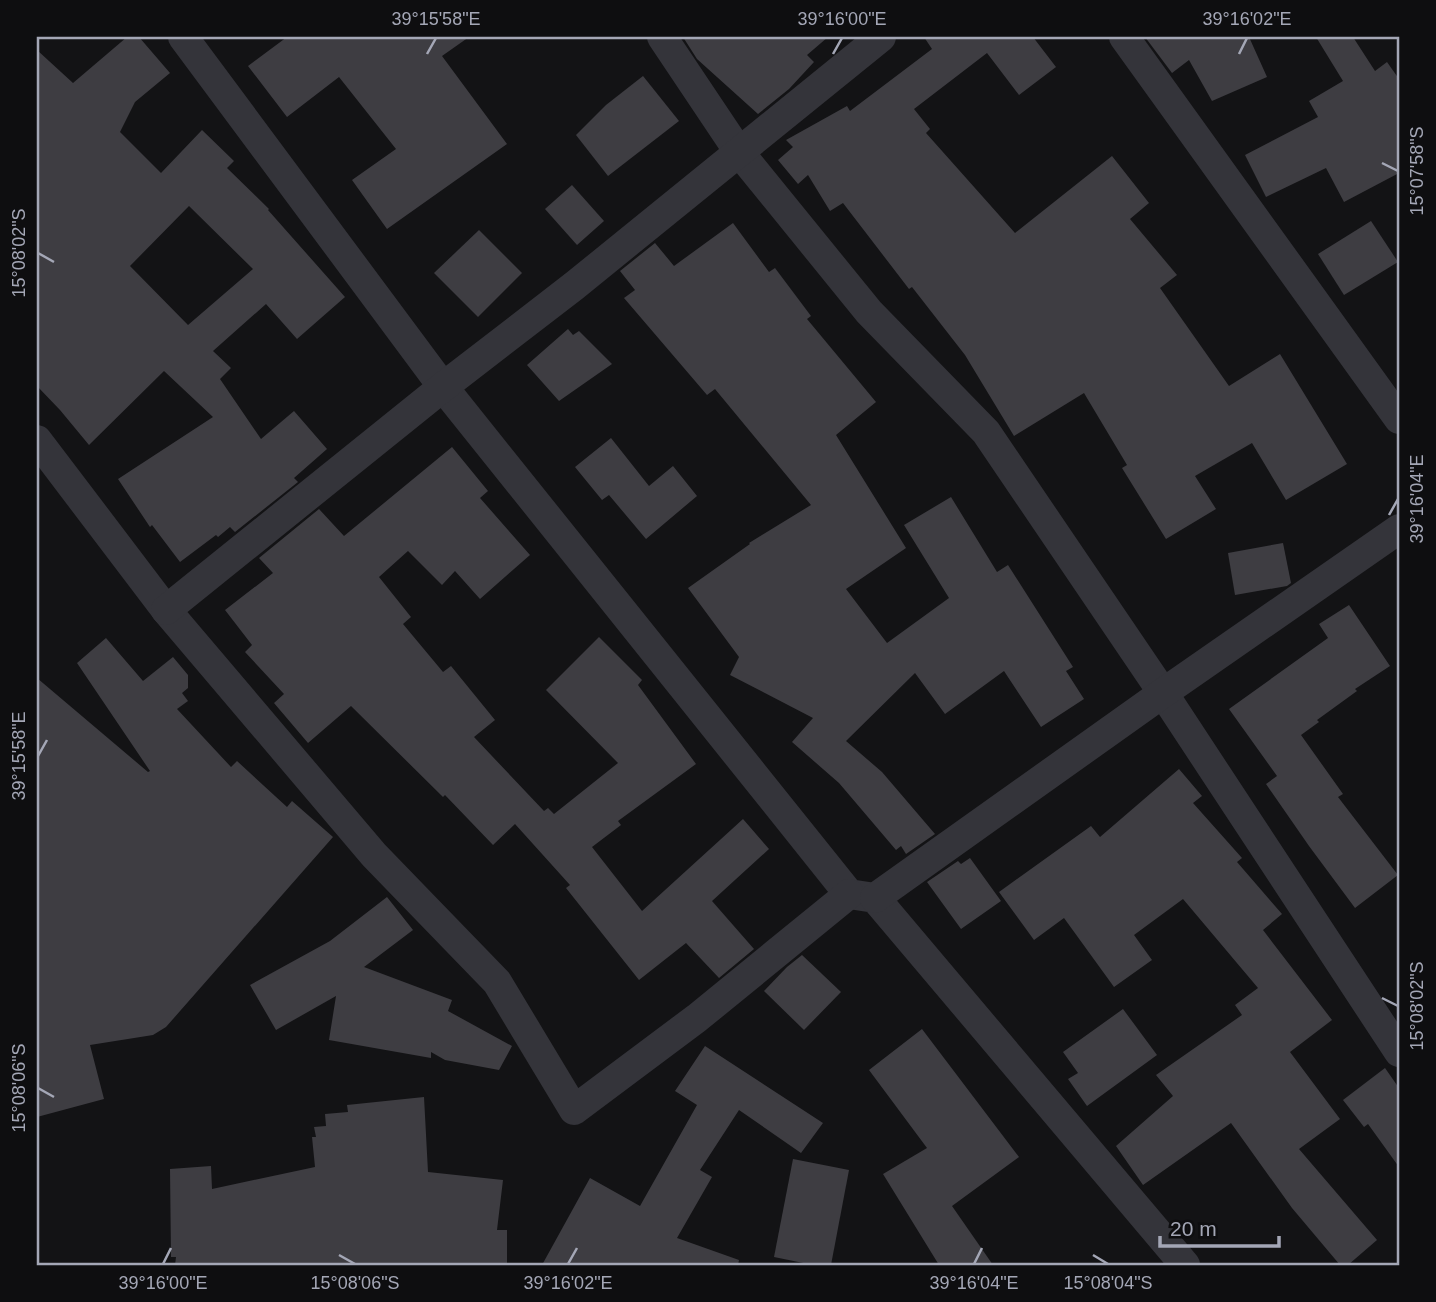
<svg xmlns="http://www.w3.org/2000/svg" width="1436" height="1302" font-family="Arial,sans-serif">
<style>
.building{fill:#3e3d42;fill-rule:evenodd}
.lines{fill:none;stroke-linecap:round;stroke-linejoin:round}
.minor{stroke:#34343a;stroke-width:30}
.ticks{fill:none;stroke:#a4a7b6;stroke-width:2.5}
.neatline{fill:none;stroke:#a4a7b6;stroke-width:2.5}
.ticks-label{font-size:18px;text-anchor:middle;fill:#a4a7b6}
</style>
<rect width="100%" height="100%" fill="#131315"/>
<g class="building">
<path d="M 127,37 L 139,37 L 170,73 L 135,102 L 120,132 L 161,173 L 202,130 L 234,161 L 227,168 L 269,209 L 268,210 L 345,297 L 297,339 L 266,304 L 213,351 L 231,368 L 220,379 L 261,439 L 294,411 L 327,449 L 294,478 L 298,482 L 235,532 L 230,527 L 218,537 L 216,535 L 180,562 L 152,525 L 150,527 L 118,479 L 213,417 L 164,371 L 89,445 L 60,410 L 37,386 L 37,50 L 73,83 ZM 189,206 L 253,269 L 188,325 L 130,266 Z"/>
<path d="M 287,37 L 469,37 L 442,56 L 507,144 L 387,229 L 352,180 L 396,149 L 339,77 L 287,117 L 248,66 Z"/>
<path d="M 683,37 L 828,37 L 807,55 L 814,62 L 789,89 L 758,114 L 697,59 Z"/>
<path d="M 924,37 L 1033,37 L 1056,67 L 1019,95 L 987,53 L 914,109 L 930,129 L 926,133 L 1015,233 L 1112,156 L 1149,203 L 1130,219 L 1177,275 L 1160,288 L 1229,386 L 1280,354 L 1347,464 L 1286,500 L 1252,443 L 1195,476 L 1216,509 L 1166,539 L 1122,468 L 1127,465 L 1084,393 L 1014,436 L 965,355 L 912,287 L 909,289 L 843,203 L 830,211 L 808,175 L 798,184 L 778,160 L 793,147 L 786,140 L 847,106 L 850,111 L 932,49 Z"/>
<path d="M 1145,37 L 1249,37 L 1267,77 L 1212,101 L 1189,60 L 1172,73 Z"/>
<path d="M 1316,37 L 1353,37 L 1375,71 L 1387,62 L 1399,79 L 1399,173 L 1344,202 L 1326,168 L 1266,197 L 1245,155 L 1318,117 L 1309,101 L 1343,81 Z"/>
<path d="M 643,76 L 679,121 L 608,176 L 576,135 L 606,105 Z"/>
<path d="M 572,185 L 604,221 L 577,245 L 545,209 Z"/>
<path d="M 1371,221 L 1398,262 L 1344,295 L 1318,254 Z"/>
<path d="M 733,223 L 769,272 L 775,268 L 811,316 L 807,319 L 876,402 L 836,435 L 906,548 L 846,589 L 887,643 L 949,598 L 904,525 L 951,497 L 997,572 L 1008,565 L 1073,667 L 1066,671 L 1084,699 L 1041,727 L 1004,671 L 945,714 L 915,673 L 846,741 L 882,772 L 935,834 L 906,854 L 901,846 L 896,850 L 839,783 L 792,742 L 813,718 L 730,675 L 739,657 L 688,588 L 750,544 L 749,543 L 811,505 L 715,389 L 707,395 L 624,298 L 635,290 L 620,271 L 655,243 L 674,266 Z"/>
<path d="M 479,230 L 522,273 L 478,317 L 434,273 Z"/>
<path d="M 568,329 L 573,335 L 579,331 L 612,364 L 559,401 L 527,365 Z"/>
<path d="M 611,438 L 649,486 L 673,466 L 697,496 L 646,539 L 609,495 L 602,500 L 575,467 Z"/>
<path d="M 452,447 L 488,491 L 480,498 L 530,555 L 480,599 L 455,571 L 442,585 L 408,551 L 379,577 L 411,617 L 403,624 L 443,672 L 451,666 L 495,720 L 474,737 L 544,811 L 548,808 L 554,814 L 618,763 L 546,690 L 599,637 L 642,680 L 638,685 L 696,764 L 618,821 L 621,825 L 592,847 L 642,911 L 743,819 L 769,849 L 712,901 L 754,949 L 719,978 L 686,943 L 639,980 L 566,888 L 570,885 L 515,824 L 493,845 L 445,795 L 443,797 L 351,706 L 308,743 L 274,703 L 284,694 L 245,652 L 252,645 L 225,610 L 273,573 L 259,558 L 319,509 L 344,536 Z"/>
<path d="M 1283,543 L 1291,583 L 1287,586 L 1235,595 L 1228,553 Z"/>
<path d="M 1349,605 L 1390,666 L 1355,689 L 1357,691 L 1317,720 L 1319,722 L 1301,735 L 1343,794 L 1338,797 L 1398,875 L 1355,908 L 1309,846 L 1266,784 L 1277,776 L 1229,709 L 1328,638 L 1319,624 Z"/>
<path d="M 106,638 L 143,681 L 173,657 L 188,675 L 188,688 L 182,693 L 188,701 L 177,709 L 231,767 L 237,761 L 287,807 L 292,801 L 333,837 L 166,1027 L 153,1035 L 90,1045 L 104,1099 L 37,1117 L 37,678 L 148,772 L 150,771 L 77,663 Z"/>
<path d="M 1179,769 L 1202,796 L 1193,803 L 1242,858 L 1237,862 L 1282,914 L 1263,930 L 1332,1020 L 1290,1052 L 1340,1119 L 1299,1149 L 1377,1240 L 1348,1265 L 1340,1265 L 1292,1208 L 1231,1123 L 1143,1185 L 1116,1146 L 1173,1096 L 1156,1075 L 1242,1015 L 1235,1005 L 1258,988 L 1183,899 L 1134,935 L 1152,960 L 1114,987 L 1064,918 L 1034,940 L 999,892 L 1091,826 L 1100,837 Z"/>
<path d="M 970,858 L 1001,901 L 961,929 L 927,882 L 958,861 L 961,864 Z"/>
<path d="M 387,897 L 413,930 L 364,967 L 452,1000 L 448,1011 L 512,1046 L 499,1070 L 445,1060 L 431,1052 L 431,1058 L 329,1040 L 336,996 L 276,1030 L 250,985 L 330,941 Z"/>
<path d="M 802,955 L 841,992 L 804,1030 L 764,991 L 787,967 Z"/>
<path d="M 1123,1009 L 1157,1055 L 1087,1106 L 1068,1079 L 1078,1073 L 1063,1052 Z"/>
<path d="M 922,1029 L 1019,1157 L 952,1206 L 993,1265 L 939,1265 L 883,1174 L 927,1148 L 869,1070 Z"/>
<path d="M 705,1046 L 823,1123 L 801,1153 L 739,1110 L 700,1170 L 712,1177 L 677,1238 L 739,1260 L 738,1265 L 542,1265 L 590,1178 L 640,1206 L 697,1105 L 675,1091 Z"/>
<path d="M 1385,1068 L 1399,1088 L 1399,1167 L 1368,1124 L 1364,1127 L 1343,1100 Z"/>
<path d="M 424,1097 L 428,1172 L 503,1180 L 497,1230 L 507,1230 L 507,1265 L 175,1265 L 176,1257 L 171,1257 L 170,1169 L 211,1166 L 212,1189 L 315,1167 L 312,1137 L 316,1137 L 314,1127 L 326,1126 L 325,1114 L 348,1112 L 347,1105 Z"/>
<path d="M 793,1159 L 849,1170 L 831,1265 L 813,1265 L 774,1257 Z"/>
</g>
<g class="lines">
<g class="minor">
<path d="M 183,37 L 443,387 L 849,894 L 875,898 L 1185,1265"/>
<path d="M 662,37 L 739,152 L 869,312 L 986,432 L 1163,693 L 1399,1052"/>
<path d="M 1124,37 L 1399,419"/>
<path d="M 37,440 L 166,610 L 374,855 L 497,982 L 574,1110 L 697,1018 L 849,894"/>
<path d="M 166,610 L 443,387 L 574,286 L 881,37"/>
<path d="M 875,898 L 1163,693 L 1399,529"/>
</g>
</g>
<path class="ticks" d="M 427,54 L 436,38M 833,54 L 842,38M 1239,54 L 1247,38M 1382,163 L 1398,171M 38,253 L 54,262M 1389,515 L 1398,499M 38,756 L 47,740M 1382,998 L 1398,1006M 38,1088 L 54,1097M 339,1255 L 355,1264M 1093,1255 L 1108,1264M 163,1264 L 171,1248M 568,1264 L 577,1248M 974,1264 L 982,1248"/>
<rect width="1436" height="1302" fill="none" stroke="#0e0e10" stroke-width="77"/>
<path d="M1160 1236v10h119v-10" fill="none" stroke="#a4a7b6" stroke-width="3.5"/>
<text x="1170" y="1236" font-size="21" fill="#a4a7b6" stroke="#0e0e10" stroke-width="5" paint-order="stroke">20 m</text>
<rect x="38" y="38" width="1360" height="1226" class="neatline"/>
<g class="ticks-label">
<text x="436" y="25">39°15'58"E</text>
<text x="842" y="25">39°16'00"E</text>
<text x="1247" y="25">39°16'02"E</text>
<text transform="translate(1417 171) rotate(-90)" y="6">15°07'58"S</text>
<text transform="translate(19 253) rotate(-90)" y="6">15°08'02"S</text>
<text transform="translate(1417 499) rotate(-90)" y="6">39°16'04"E</text>
<text transform="translate(19 756) rotate(-90)" y="6">39°15'58"E</text>
<text transform="translate(1417 1006) rotate(-90)" y="6">15°08'02"S</text>
<text transform="translate(19 1088) rotate(-90)" y="6">15°08'06"S</text>
<text x="163" y="1289">39°16'00"E</text>
<text x="355" y="1289">15°08'06"S</text>
<text x="568" y="1289">39°16'02"E</text>
<text x="974" y="1289">39°16'04"E</text>
<text x="1108" y="1289">15°08'04"S</text>
</g>
</svg>
